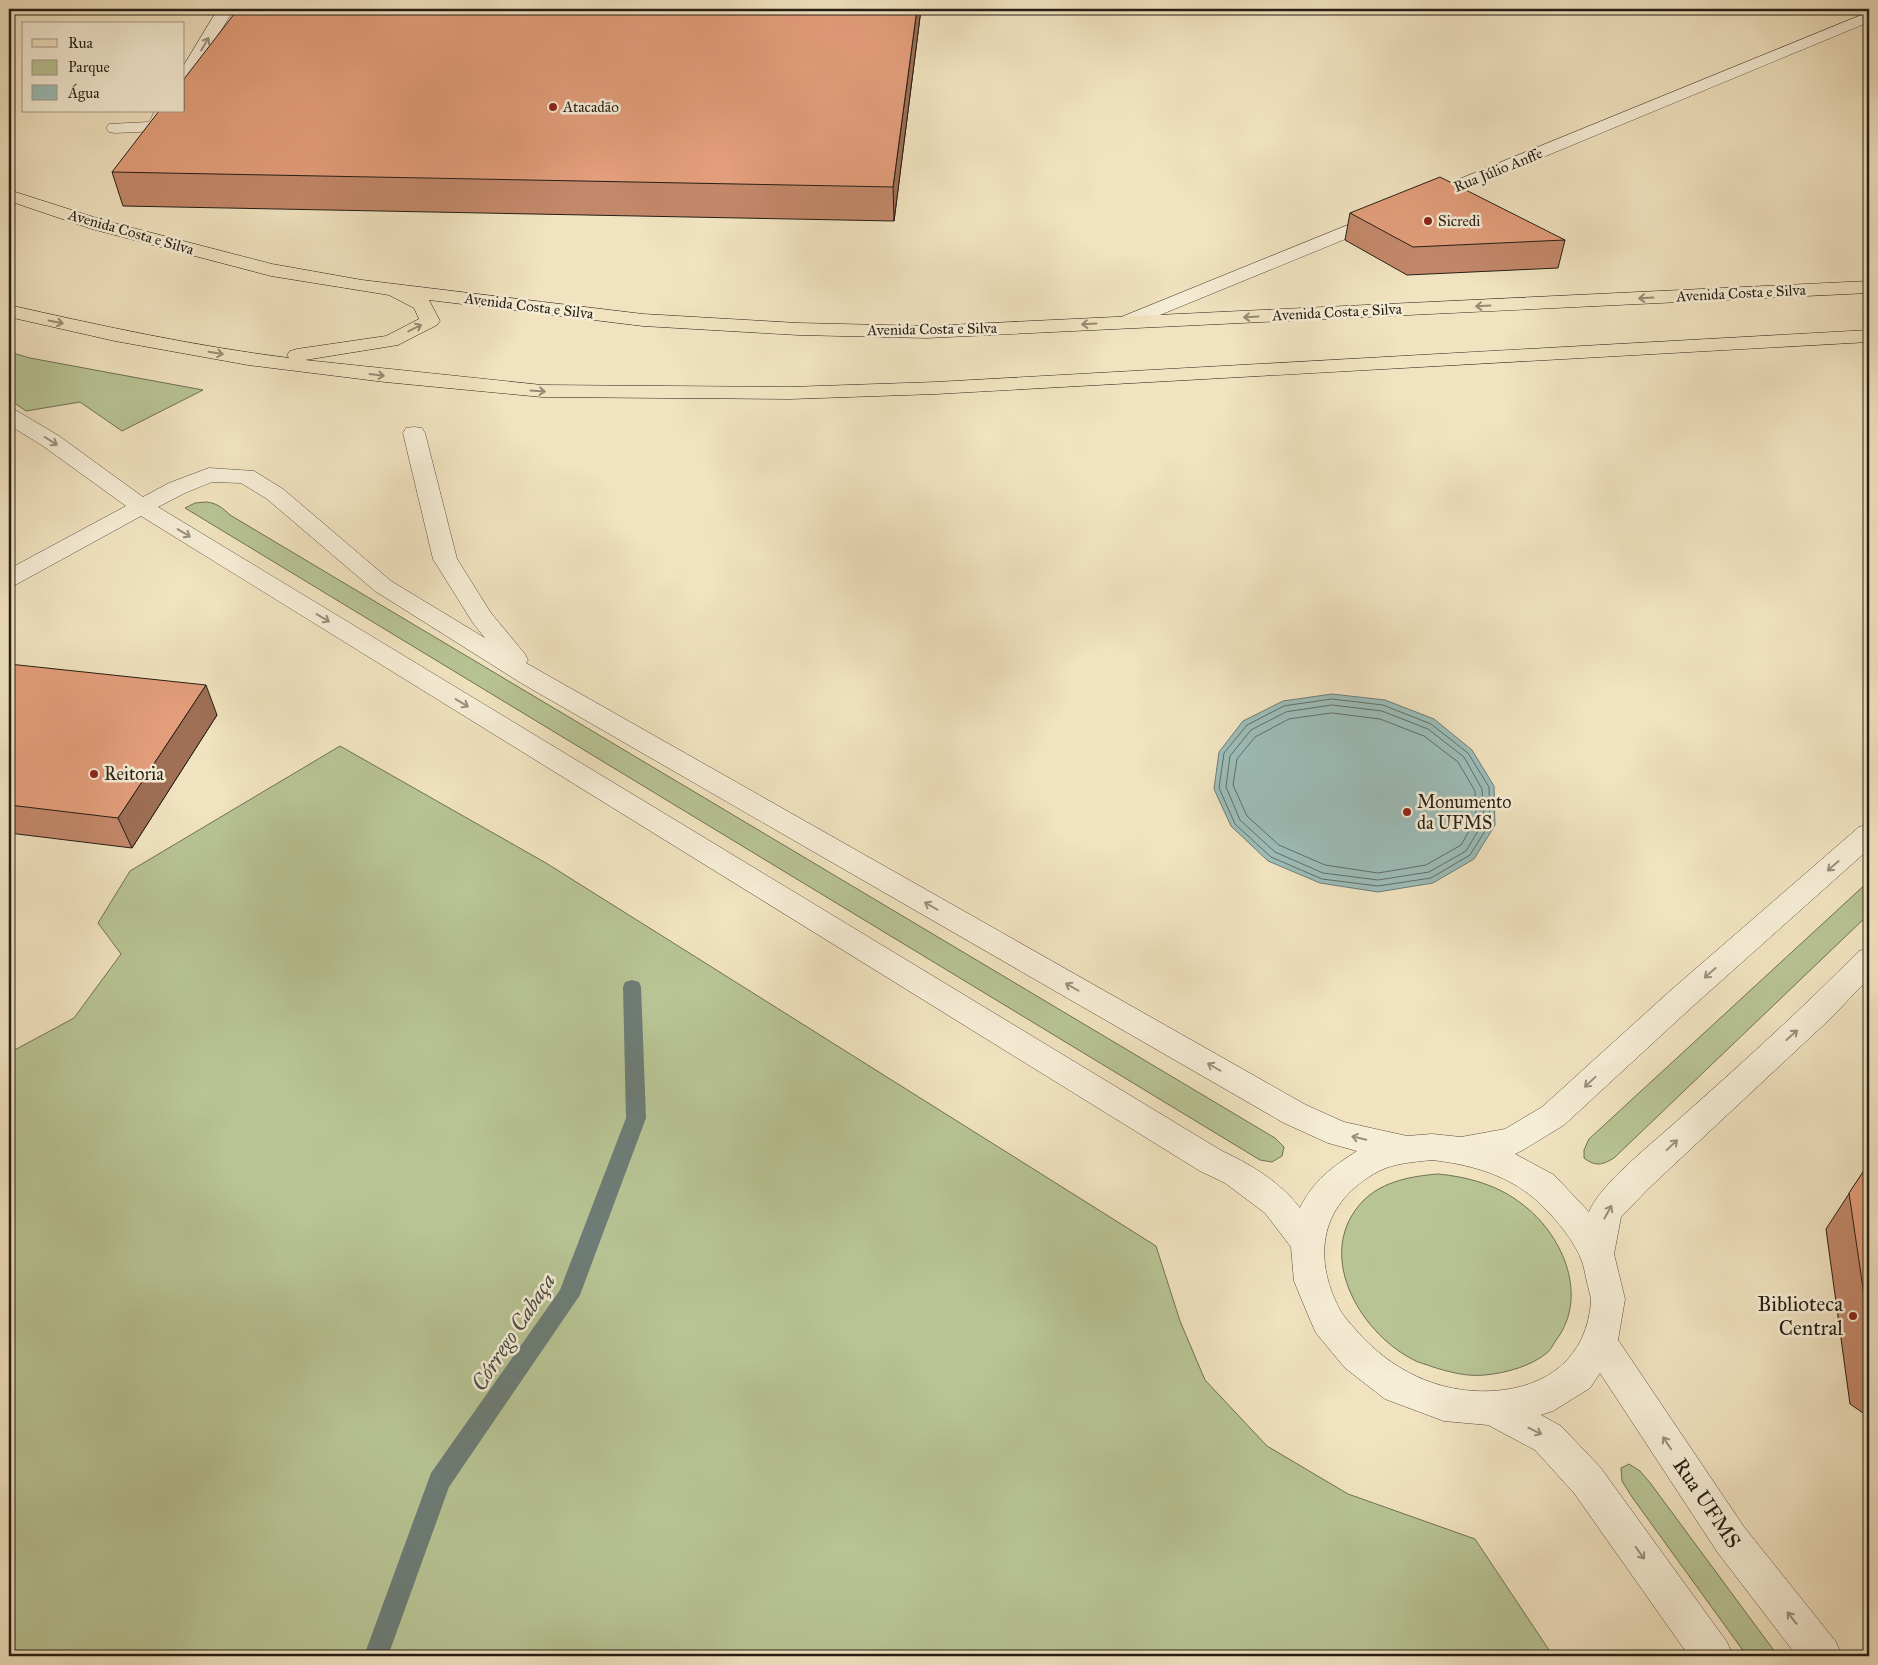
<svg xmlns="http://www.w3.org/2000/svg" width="1878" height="1665" font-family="'IM FELL Great Primer',serif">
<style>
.green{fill:#b8c494;stroke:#6f7154}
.water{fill:#9cbdb9;stroke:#6d7d77}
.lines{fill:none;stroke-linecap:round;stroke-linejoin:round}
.shore{stroke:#616e67;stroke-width:1}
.stream{fill:#6d7d77;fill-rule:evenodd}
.service-casing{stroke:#594f40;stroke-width:1}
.minor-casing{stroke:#594f40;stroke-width:1}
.primary-casing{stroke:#261e15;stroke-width:1}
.service{fill:#f6edd6;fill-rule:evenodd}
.minor{fill:#f6edd6;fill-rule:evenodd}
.primary{fill:#f1e3c0;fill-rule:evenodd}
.wall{fill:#c3886a;stroke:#261e15}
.shaded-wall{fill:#9f6f56;stroke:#261e15}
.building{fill:#e39e7b;stroke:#261e15}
.oneway{stroke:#98907f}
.oneway2{stroke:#968a73}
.poi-dot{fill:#8f2418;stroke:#f6edd6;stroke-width:2}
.labels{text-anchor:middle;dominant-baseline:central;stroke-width:5;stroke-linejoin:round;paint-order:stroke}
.far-poi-label{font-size:15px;fill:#261e15;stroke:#f6edd6;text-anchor:start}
.far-street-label{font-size:15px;fill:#261e15;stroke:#f6edd6}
.poi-label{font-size:18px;fill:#261e15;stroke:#f6edd6;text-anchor:start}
.near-poi-label{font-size:21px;fill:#261e15;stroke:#f6edd6;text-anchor:end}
.near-street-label{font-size:21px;fill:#261e15;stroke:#f6edd6}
.near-water-label{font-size:22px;font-style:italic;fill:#494e46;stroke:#f6edd6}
</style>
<rect width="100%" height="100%" fill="#f1e3c0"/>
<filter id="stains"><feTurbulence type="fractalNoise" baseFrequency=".004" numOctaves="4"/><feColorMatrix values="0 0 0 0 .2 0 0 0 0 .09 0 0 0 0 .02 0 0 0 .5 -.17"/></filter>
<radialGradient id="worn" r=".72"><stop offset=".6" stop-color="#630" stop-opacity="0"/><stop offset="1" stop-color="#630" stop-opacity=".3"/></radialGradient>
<g class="green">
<path d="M 9,352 L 30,358 L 203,390 L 122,431 L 80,402 L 26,411 L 9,399 Z"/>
<path d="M 206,502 C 216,503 222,507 230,515 L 1275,1138 L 1284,1147 L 1282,1156 L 1272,1162 L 1260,1160 L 185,508 L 195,503 Z"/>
<path d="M 340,746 L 546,863 L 1156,1246 L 1180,1321 L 1205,1380 L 1267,1446 L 1348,1494 L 1475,1539 L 1553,1656 L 9,1656 L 9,1053 L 74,1018 L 121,954 L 98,923 L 130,871 Z"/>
<path d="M 1869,881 L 1869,914 L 1614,1158 C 1602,1165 1596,1167 1584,1158 L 1584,1150 L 1589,1139 Z"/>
<path d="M 1438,1174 C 1468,1177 1498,1185 1522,1204 C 1561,1233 1588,1292 1559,1336 C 1555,1341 1552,1348 1548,1352 C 1532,1366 1506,1373 1485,1375 C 1468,1377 1449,1372 1433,1367 C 1426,1364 1418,1363 1412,1359 C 1358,1331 1313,1251 1364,1200 C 1383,1181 1413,1176 1438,1174 Z"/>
<path d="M 1629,1464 L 1640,1471 L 1651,1484 L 1778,1656 L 1747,1656 L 1632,1497 L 1622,1481 L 1621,1468 Z"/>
</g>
<path class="water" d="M 1332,694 L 1385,700 L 1434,719 L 1472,750 L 1494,786 L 1495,825 L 1474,859 L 1433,883 L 1378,892 L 1320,883 L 1268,861 L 1231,826 L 1214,789 L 1219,752 L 1243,721 L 1283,701 Z"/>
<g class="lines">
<g class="shore">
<path d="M 1332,699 L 1383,705 L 1431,724 L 1468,753 L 1489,787 L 1490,823 L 1470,855 L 1431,878 L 1378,886 L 1322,879 L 1271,857 L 1235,824 L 1219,788 L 1224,753 L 1247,725 L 1284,706 Z"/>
<path d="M 1332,705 L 1382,711 L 1428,729 L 1464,757 L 1482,789 L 1484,821 L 1466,851 L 1429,872 L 1378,880 L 1323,873 L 1275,852 L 1240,820 L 1226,787 L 1230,756 L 1251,730 L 1286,712 Z"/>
<path d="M 1332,713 L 1380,719 L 1424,736 L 1458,762 L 1475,791 L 1476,819 L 1461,845 L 1426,865 L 1378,873 L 1325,865 L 1279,845 L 1247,816 L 1233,785 L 1237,759 L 1255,737 L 1289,719 Z"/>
</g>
<path class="stream" d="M 632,980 L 639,982 L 641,987 L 646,1118 L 580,1295 L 449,1487 L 388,1656 L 364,1656 L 431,1473 L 560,1290 L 626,1118 L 623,987 L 625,982 Z"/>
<defs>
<g id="service">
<path d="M 218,9 L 234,9 L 192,78 L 190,81 L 184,83 L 184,65 Z"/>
<path d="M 155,111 L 172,111 L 160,131 L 115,133 L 109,132 L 106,128 L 109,124 L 149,122 Z"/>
<path d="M 9,410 L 17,411 L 59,436 L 143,497 L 169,483 L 209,468 L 254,471 L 283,489 L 391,581 L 485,638 L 473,623 L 433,559 L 403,433 L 406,428 L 414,427 L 422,428 L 425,433 L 457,559 L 491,613 L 525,654 L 528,660 L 526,663 L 1306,1105 L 1344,1122 L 1407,1136 L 1432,1134 L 1461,1137 L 1505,1129 L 1542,1107 L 1670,991 L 1859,827 L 1869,824 L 1869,849 L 1692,1007 L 1564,1125 L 1523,1150 L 1515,1154 L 1554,1175 L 1589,1212 C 1599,1185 1655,1141 1678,1120 C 1740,1065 1801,1010 1859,951 L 1869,948 L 1869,978 L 1832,1017 L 1649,1188 L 1621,1217 L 1614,1254 L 1625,1299 L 1618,1340 L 1744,1527 L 1836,1642 L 1842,1656 L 1797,1656 L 1718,1553 L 1600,1373 L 1590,1388 L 1553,1411 L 1541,1415 L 1561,1426 L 1600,1467 L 1727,1642 L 1733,1656 L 1689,1656 L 1574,1493 L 1535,1450 L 1488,1425 L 1444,1421 L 1385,1399 L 1345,1368 L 1316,1333 L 1311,1322 L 1294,1281 L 1291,1247 L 1265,1213 L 1225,1183 L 1200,1171 L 141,516 L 17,584 L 9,586 L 9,569 L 126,506 L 43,446 L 9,425 ZM 212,482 L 241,483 L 267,499 L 375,591 L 521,683 L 1284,1123 L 1328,1143 L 1357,1151 C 1332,1167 1313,1181 1300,1208 C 1280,1182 1252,1165 1222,1151 L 158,507 L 185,493 ZM 1432,1160 C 1467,1164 1502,1173 1530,1195 C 1548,1209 1573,1238 1581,1259 C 1584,1266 1585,1274 1587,1282 C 1588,1288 1591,1295 1591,1301 C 1587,1358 1547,1388 1492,1391 C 1438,1394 1389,1369 1355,1329 C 1350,1323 1344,1317 1340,1310 C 1311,1255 1321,1202 1379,1171 C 1395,1163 1414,1162 1432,1160 Z"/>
</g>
<g id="minor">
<path d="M 1869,12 L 1869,22 L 1430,204 L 1424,205 L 1418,204 L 1415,200 L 1418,196 Z"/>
<path d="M 1380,212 L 1387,214 L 1389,218 L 1387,222 L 1133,326 L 1126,328 L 1119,326 L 1116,322 L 1119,318 Z"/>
</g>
<path id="primary" d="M 9,190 L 106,221 L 272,264 L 362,280 L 643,314 L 798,323 L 927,326 L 1869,281 L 1869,293 L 927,338 L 798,335 L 643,326 L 429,300 L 440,321 L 437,325 L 398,345 L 305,360 L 542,385 L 790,387 L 936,382 L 1869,330 L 1869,342 L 936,394 L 790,399 L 542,397 L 385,382 L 248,365 L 115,341 L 9,317 L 9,305 C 102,326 194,346 289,358 L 287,355 L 290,351 L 297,349 L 386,336 L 419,319 L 414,308 L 389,295 L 271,276 L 92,229 L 9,201 Z"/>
</defs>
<use href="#service" class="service-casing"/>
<use href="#minor" class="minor-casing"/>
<use href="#primary" class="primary-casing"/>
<use href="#service" class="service"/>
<use href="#minor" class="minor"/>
<use href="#primary" class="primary"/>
</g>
<g class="wall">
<path d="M 921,9 L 894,221 L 123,206 L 112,172 Z"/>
<path d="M 1350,213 L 1565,240 L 1558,268 L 1407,275 L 1345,240 Z"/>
<path d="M 9,664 L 217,715 L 132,848 L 9,833 Z"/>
<path d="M 1869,1163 L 1869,1417 L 1850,1404 L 1826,1229 Z"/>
</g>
<g class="shaded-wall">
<path d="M 917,9 L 921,9 L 894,221 L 893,187 Z"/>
<path d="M 206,685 L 217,715 L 132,848 L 118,818 Z"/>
</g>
<g class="building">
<path d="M 238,9 L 917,9 L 893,187 L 112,172 L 159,111 L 184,111 L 184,79 Z"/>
<path d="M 1440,177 L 1565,240 L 1413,247 L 1350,213 Z"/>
<path d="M 9,664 L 206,685 L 118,818 L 9,805 Z"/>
<path d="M 1869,1163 L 1869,1329 L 1849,1193 Z"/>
</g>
<defs><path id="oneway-shaft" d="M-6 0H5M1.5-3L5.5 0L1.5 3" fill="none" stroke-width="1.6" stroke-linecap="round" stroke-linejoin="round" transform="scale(1.25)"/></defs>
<g class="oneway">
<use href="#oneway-shaft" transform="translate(205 44) rotate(-59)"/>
<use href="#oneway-shaft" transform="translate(51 441) rotate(32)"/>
<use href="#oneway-shaft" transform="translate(184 533) rotate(31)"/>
<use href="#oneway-shaft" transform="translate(323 618) rotate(31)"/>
<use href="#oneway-shaft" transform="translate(462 703) rotate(31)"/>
<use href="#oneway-shaft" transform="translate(1833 866) rotate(139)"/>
<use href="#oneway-shaft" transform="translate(931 906) rotate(-150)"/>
<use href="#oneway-shaft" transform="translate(1710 973) rotate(139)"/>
<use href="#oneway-shaft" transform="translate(1072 987) rotate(-150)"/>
<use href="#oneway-shaft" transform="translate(1792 1035) rotate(-42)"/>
<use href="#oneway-shaft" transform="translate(1214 1067) rotate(-150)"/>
<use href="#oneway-shaft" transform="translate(1590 1082) rotate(137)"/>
<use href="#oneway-shaft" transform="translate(1359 1138) rotate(-167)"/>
<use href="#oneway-shaft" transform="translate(1672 1145) rotate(-43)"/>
<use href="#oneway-shaft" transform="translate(1608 1212) rotate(-61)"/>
<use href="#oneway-shaft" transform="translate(1535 1431) rotate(27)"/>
<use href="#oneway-shaft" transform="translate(1667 1443) rotate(-124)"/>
<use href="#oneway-shaft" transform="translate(1640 1553) rotate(54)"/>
<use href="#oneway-shaft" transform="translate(1792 1618) rotate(-128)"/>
</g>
<g class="oneway2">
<use href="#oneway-shaft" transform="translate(1646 298) rotate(177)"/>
<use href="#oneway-shaft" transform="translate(1483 306) rotate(177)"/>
<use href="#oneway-shaft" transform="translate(1251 317) rotate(177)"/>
<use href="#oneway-shaft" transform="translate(56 322) rotate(12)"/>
<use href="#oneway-shaft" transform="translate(1089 324) rotate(177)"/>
<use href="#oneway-shaft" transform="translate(415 328) rotate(-27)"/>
<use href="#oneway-shaft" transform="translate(216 353) rotate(10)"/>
<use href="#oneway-shaft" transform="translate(377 375) rotate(7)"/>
<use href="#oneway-shaft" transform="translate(538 391) rotate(4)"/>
</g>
<g class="poi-dot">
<circle cx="553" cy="107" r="5"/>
<circle cx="1428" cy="221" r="5"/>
<circle cx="94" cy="774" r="5"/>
<circle cx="1407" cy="812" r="5"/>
<circle cx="1853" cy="1316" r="5"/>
</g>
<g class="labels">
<g class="far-poi-label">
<text x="563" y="107">Atacadão</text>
<text x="1438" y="221">Sicredi</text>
</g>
<g class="far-street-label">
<text transform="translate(1498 170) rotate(-22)">Rua Júlio Anffe</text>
<text transform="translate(131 232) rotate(16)">Avenida Costa e Silva</text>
<text transform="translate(1741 293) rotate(-3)">Avenida Costa e Silva</text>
<text transform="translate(529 306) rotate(7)">Avenida Costa e Silva</text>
<text transform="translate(1337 312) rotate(-3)">Avenida Costa e Silva</text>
<text transform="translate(932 329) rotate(-1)">Avenida Costa e Silva</text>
</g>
<g class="poi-label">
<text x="104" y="774">Reitoria</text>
<text x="1417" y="802">Monumento<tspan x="1417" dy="21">da UFMS</tspan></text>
</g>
<g class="near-poi-label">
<text x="1843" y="1304">Biblioteca<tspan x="1843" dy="24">Central</tspan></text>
</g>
<g class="near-street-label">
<text transform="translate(1707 1503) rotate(56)">Rua UFMS</text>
</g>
<g class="near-water-label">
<text transform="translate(513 1332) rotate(-57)">Córrego Cabaça</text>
</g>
</g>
<rect width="1878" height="1665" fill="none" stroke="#f1e3c0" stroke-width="30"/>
<rect x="10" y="10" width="1858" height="1645" fill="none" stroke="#261e15" stroke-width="2.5"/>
<rect x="15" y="15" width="1848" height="1635" fill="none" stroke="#261e15"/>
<rect x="22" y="22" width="162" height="90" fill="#f6edd6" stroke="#a39a89"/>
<rect x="32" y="39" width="25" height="8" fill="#f1e3c0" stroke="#a39a89"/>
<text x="68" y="48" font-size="15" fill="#261e15">Rua</text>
<rect x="32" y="60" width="25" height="15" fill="#b8c494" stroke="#a39a89"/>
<text x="68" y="72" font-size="15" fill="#261e15">Parque</text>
<rect x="32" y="85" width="25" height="15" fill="#9cbdb9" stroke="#a39a89"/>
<text x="68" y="98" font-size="15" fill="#261e15">Água</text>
<rect width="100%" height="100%" filter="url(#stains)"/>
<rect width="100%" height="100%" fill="url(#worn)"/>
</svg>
